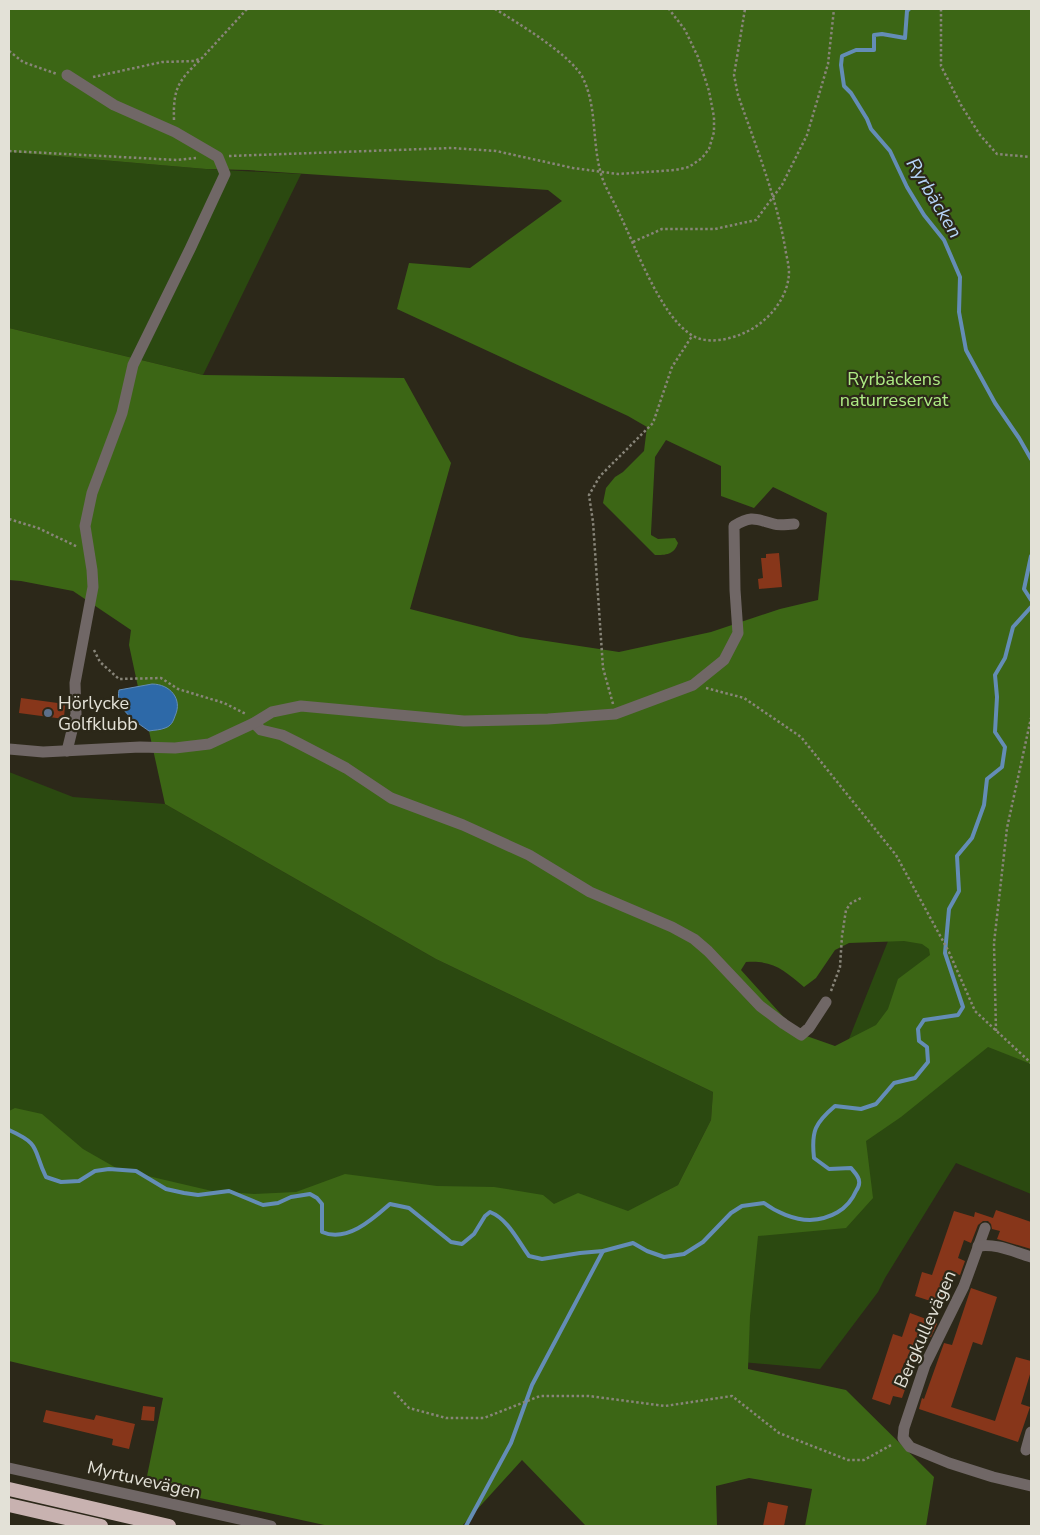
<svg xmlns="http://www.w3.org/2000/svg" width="1040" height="1535" font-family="'Nunito Sans',sans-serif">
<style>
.green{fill:#2b4910}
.forest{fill:#3c6615;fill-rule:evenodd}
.water{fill:#2d69a8;stroke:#648db6}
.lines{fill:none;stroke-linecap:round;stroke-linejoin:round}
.stream{stroke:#648db6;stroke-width:4}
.building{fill:#87361a}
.path{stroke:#888579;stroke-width:2.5;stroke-dasharray:2.5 2.5;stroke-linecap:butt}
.minor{stroke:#706766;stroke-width:11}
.trunk{stroke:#c8b2b0;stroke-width:14}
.service-dot{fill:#5c6f8a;stroke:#2c2819;stroke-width:2}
.labels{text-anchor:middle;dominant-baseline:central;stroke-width:4.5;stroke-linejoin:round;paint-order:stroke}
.park-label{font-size:18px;fill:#aeeb84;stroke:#2c2819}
.poi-label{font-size:18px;fill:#e3e1d7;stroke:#2c2819;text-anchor:start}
.street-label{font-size:18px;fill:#e3e1d7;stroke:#2c2819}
.water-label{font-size:19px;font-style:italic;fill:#b6d5f8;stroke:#2c2819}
</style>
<rect width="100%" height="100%" fill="#2c2819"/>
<g class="green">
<path d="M 1031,9 L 1031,1194 L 956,1163 L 885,1278 L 878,1292 L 820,1369 L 280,1321 L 9,1285 L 9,772 L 73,797 L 165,804 L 436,959 L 713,1092 L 711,1120 L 678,1185 L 665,1192 L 689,1184 L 839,1064 L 902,906 L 821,602 Z"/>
<path d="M 9,152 L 206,169 L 301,174 L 203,375 L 9,328 Z"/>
</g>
<path class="forest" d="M 9,9 L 1031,9 L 1031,1064 L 988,1047 L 901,1117 L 866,1141 L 873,1198 L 846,1228 L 758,1236 L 750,1316 L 748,1369 L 846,1390 L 934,1477 L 926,1526 L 805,1526 L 812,1489 L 749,1478 L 716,1486 L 717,1526 L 586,1526 L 522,1460 L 462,1526 L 329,1526 L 145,1486 L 163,1398 L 9,1361 L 9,1111 L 15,1108 L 42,1114 L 83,1149 L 118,1169 L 212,1191 L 254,1194 L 296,1192 L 345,1174 L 437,1186 L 494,1187 L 543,1195 L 554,1204 L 578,1193 L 628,1211 L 678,1185 L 711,1120 L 713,1092 L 436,959 L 165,804 L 149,731 L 164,729 L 152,684 L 138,687 L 129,645 L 131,630 L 73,591 L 21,581 L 9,580 L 9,328 L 203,375 L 404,378 L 451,463 L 410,609 L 520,637 L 619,652 L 711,632 L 780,609 L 818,600 L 827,513 L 773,487 L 754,508 L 721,496 L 721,466 L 666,440 L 655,457 L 651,533 L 651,535 L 658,539 L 675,538 L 678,543 C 674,555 666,555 655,555 L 603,503 L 606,488 L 615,477 L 623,472 L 644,451 L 647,427 L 628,416 L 397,309 L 409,263 L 470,268 L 562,201 L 548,190 L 248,170 L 206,169 L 9,152 ZM 904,941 L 922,944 L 929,949 L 930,955 L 898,979 L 888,1009 L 876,1025 L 835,1046 L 798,1033 L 741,970 L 746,962 C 773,960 784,970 804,987 L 816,978 L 835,950 L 849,943 Z"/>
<path class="water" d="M 152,684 C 170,684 183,699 175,716 C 173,722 171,726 165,728 C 161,730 154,730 149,731 C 135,721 115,709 119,690 Z"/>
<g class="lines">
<g class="stream">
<path d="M 909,9 L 907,11 L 905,38 L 882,34 L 874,35 L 874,50 L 856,50 L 842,56 L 841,65 L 844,86 L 851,93 L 867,119 L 871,129 L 890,151 L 907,187 L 924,215 L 944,240 L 960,277 L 959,312 L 966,350 L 995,403 L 1019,438 L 1031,459"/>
<path d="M 1031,556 L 1024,589 L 1031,600"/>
<path d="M 9,1130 C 42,1145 32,1148 46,1177 L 61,1182 L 79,1181 L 95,1171 L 109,1169 L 136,1171 L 166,1189 L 184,1193 L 198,1195 L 229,1191 L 263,1205 L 278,1203 L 291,1197 L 310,1194 L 317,1198 L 322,1204 L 322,1232 C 347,1243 373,1219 390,1204 L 409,1208 L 451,1242 L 462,1244 L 474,1234 L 485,1216 L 490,1212 C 508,1219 518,1241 529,1256 L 542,1259 L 580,1253 L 603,1251 L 633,1243 L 647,1251 L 664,1257 L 684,1254 L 703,1242 L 731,1213 L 742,1206 L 764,1203 C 776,1212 794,1220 810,1220 C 830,1219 848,1210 856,1191 C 858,1188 860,1185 859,1181 C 859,1176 854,1172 851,1168 L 829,1169 L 814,1158 C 811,1131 815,1123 835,1106 L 861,1109 L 876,1104 L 894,1083 L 915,1078 L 928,1062 L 927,1047 L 919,1041 L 918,1029 L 924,1020 L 958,1015 L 963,1007 L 945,953 L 949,909 L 959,891 L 957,856 L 972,838 L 984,805 L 987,779 L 1002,767 L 1005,747 L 995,732 L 997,697 L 995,675 L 1005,658 L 1013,627 L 1031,607"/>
<path d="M 466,1526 L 511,1443 L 532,1385 L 603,1251"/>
</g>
</g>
<g class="building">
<path d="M 779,553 L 782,587 L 759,589 L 758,579 L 763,578 L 761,558 L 766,558 L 766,554 Z"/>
<path d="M 21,698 L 65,704 L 64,719 L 19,713 Z"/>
<path d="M 996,1210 L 1031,1222 L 1031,1249 L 997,1239 L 1000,1231 L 992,1229 L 991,1224 L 988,1221 L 983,1221 L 978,1225 L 971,1243 L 964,1240 L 958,1258 L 965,1261 L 960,1275 L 954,1273 L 943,1305 L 915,1296 L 922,1272 L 932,1275 L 954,1211 L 974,1217 L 975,1212 L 993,1218 Z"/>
<path d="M 971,1288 L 997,1297 L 982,1345 L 973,1342 L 951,1407 L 995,1421 L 1016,1357 L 1031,1361 L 1031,1371 L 1021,1404 L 1030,1407 L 1018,1442 L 919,1409 L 922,1398 L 924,1399 L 944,1343 L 952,1345 Z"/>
<path d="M 910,1313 L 937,1323 L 937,1324 L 931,1337 L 923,1334 L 913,1366 L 904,1363 L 898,1381 L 907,1384 L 902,1398 L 893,1396 L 890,1405 L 872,1399 L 893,1334 L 902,1337 Z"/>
<path d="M 143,1406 L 155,1407 L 154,1421 L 141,1420 Z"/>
<path d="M 46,1410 L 94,1420 L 96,1415 L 135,1424 L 129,1449 L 112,1445 L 113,1439 L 43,1422 Z"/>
<path d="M 768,1502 L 788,1506 L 784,1526 L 763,1526 Z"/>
</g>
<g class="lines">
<g class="path">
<path d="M 495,9 C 518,23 571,55 583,78 C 597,108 592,139 600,170 C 603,185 614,201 620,215 C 636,248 660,314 690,334 C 705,345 728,340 744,333 C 767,323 788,299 789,273 C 789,264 786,255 785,247 C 776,196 755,144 738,95 L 734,75 L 745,9"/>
<path d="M 941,9 L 941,66 L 961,105 L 980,135 L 997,154 L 1031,157"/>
<path d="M 9,51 L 23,62 L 57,74"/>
<path d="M 93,77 L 162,62 L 194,61 L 202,58 L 247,9"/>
<path d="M 174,120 C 173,89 178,81 200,60"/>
<path d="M 9,151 L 177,160 L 196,158"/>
<path d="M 229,156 L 452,148 L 496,151 L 573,168 L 618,174 L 675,170 L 689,167 L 702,158 L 709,149 L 714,132 L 714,117 L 709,91 L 698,57 L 685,30 L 669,9"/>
<path d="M 633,242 L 662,229 L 715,229 L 756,220 L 782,185 L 807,135 L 828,64 L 834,9"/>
<path d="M 9,519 L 38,528 L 78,547"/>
<path d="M 94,650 L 100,662 L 119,679 L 161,678 L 178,689 L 224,703 L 246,714"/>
<path d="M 706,688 L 744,698 L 801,737 L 896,855 L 949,952 L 975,1011 L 1031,1063"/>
<path d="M 613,704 L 603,668 L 593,522 L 589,495 L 600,476 L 653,423 L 672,367 L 692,336"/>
<path d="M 831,991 L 840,967 L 842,936 L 846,910 L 851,903 L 863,897"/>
<path d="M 996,1031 L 994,943 L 1007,828 L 1031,718"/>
<path d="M 394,1392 L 409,1408 L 446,1418 L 484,1418 L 540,1396 L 589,1396 L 665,1406 L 732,1396 L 779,1433 L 848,1460 L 864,1460 L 893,1444"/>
</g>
<g class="minor">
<path d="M 254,723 L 261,730 L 282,735 L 298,743 L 346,768 L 391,798 L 463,825 L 529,855 L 590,892 L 672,927 L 694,939 L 708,951 L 760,1006 L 784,1024 L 801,1035 L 809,1028 L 826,1002"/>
<path d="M 9,749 L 43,752 L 140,747 L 175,748 L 209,744 L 254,723 L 272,712 L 301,706 L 464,721 L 548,719 L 615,714 L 693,685 L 724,660 L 738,633 L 735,590 L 734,526 C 752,515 755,519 774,524 C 780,526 788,524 794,524"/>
<path d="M 67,751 L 76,714 L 75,683 L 93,587 L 92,570 L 85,526 L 92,493 L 122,413 L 133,365 L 190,249 L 225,174 L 218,157 L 175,132 L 114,105 L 67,75"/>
<path d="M 985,1228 L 964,1286 L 925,1365 L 904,1428 L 903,1438 L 910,1447 L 949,1463 L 993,1477 L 1031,1486"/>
<path d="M 978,1246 C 996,1243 1014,1252 1031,1257"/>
<path d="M 1026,1450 L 1031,1432"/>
<path d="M 9,1468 L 271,1526"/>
</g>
<g class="trunk">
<path d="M 9,1489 L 169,1526"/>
<path d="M 9,1505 L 101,1526"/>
</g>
</g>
<circle class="service-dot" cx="48" cy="713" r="5"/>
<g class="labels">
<g class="park-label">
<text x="894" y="379">Ryrbäckens<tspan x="894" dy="21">naturreservat</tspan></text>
</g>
<g class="poi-label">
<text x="58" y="703">Hörlycke<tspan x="58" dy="21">Golfklubb</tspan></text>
</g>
<g class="street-label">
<text transform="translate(925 1329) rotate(-66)">Bergkullevägen</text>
<text transform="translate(144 1480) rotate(13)">Myrtuvevägen</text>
</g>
<g class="water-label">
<text transform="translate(934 198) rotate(59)">Ryrbäcken</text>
</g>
</g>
<rect width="1040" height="1535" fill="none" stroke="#e3e1d7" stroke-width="20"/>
</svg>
